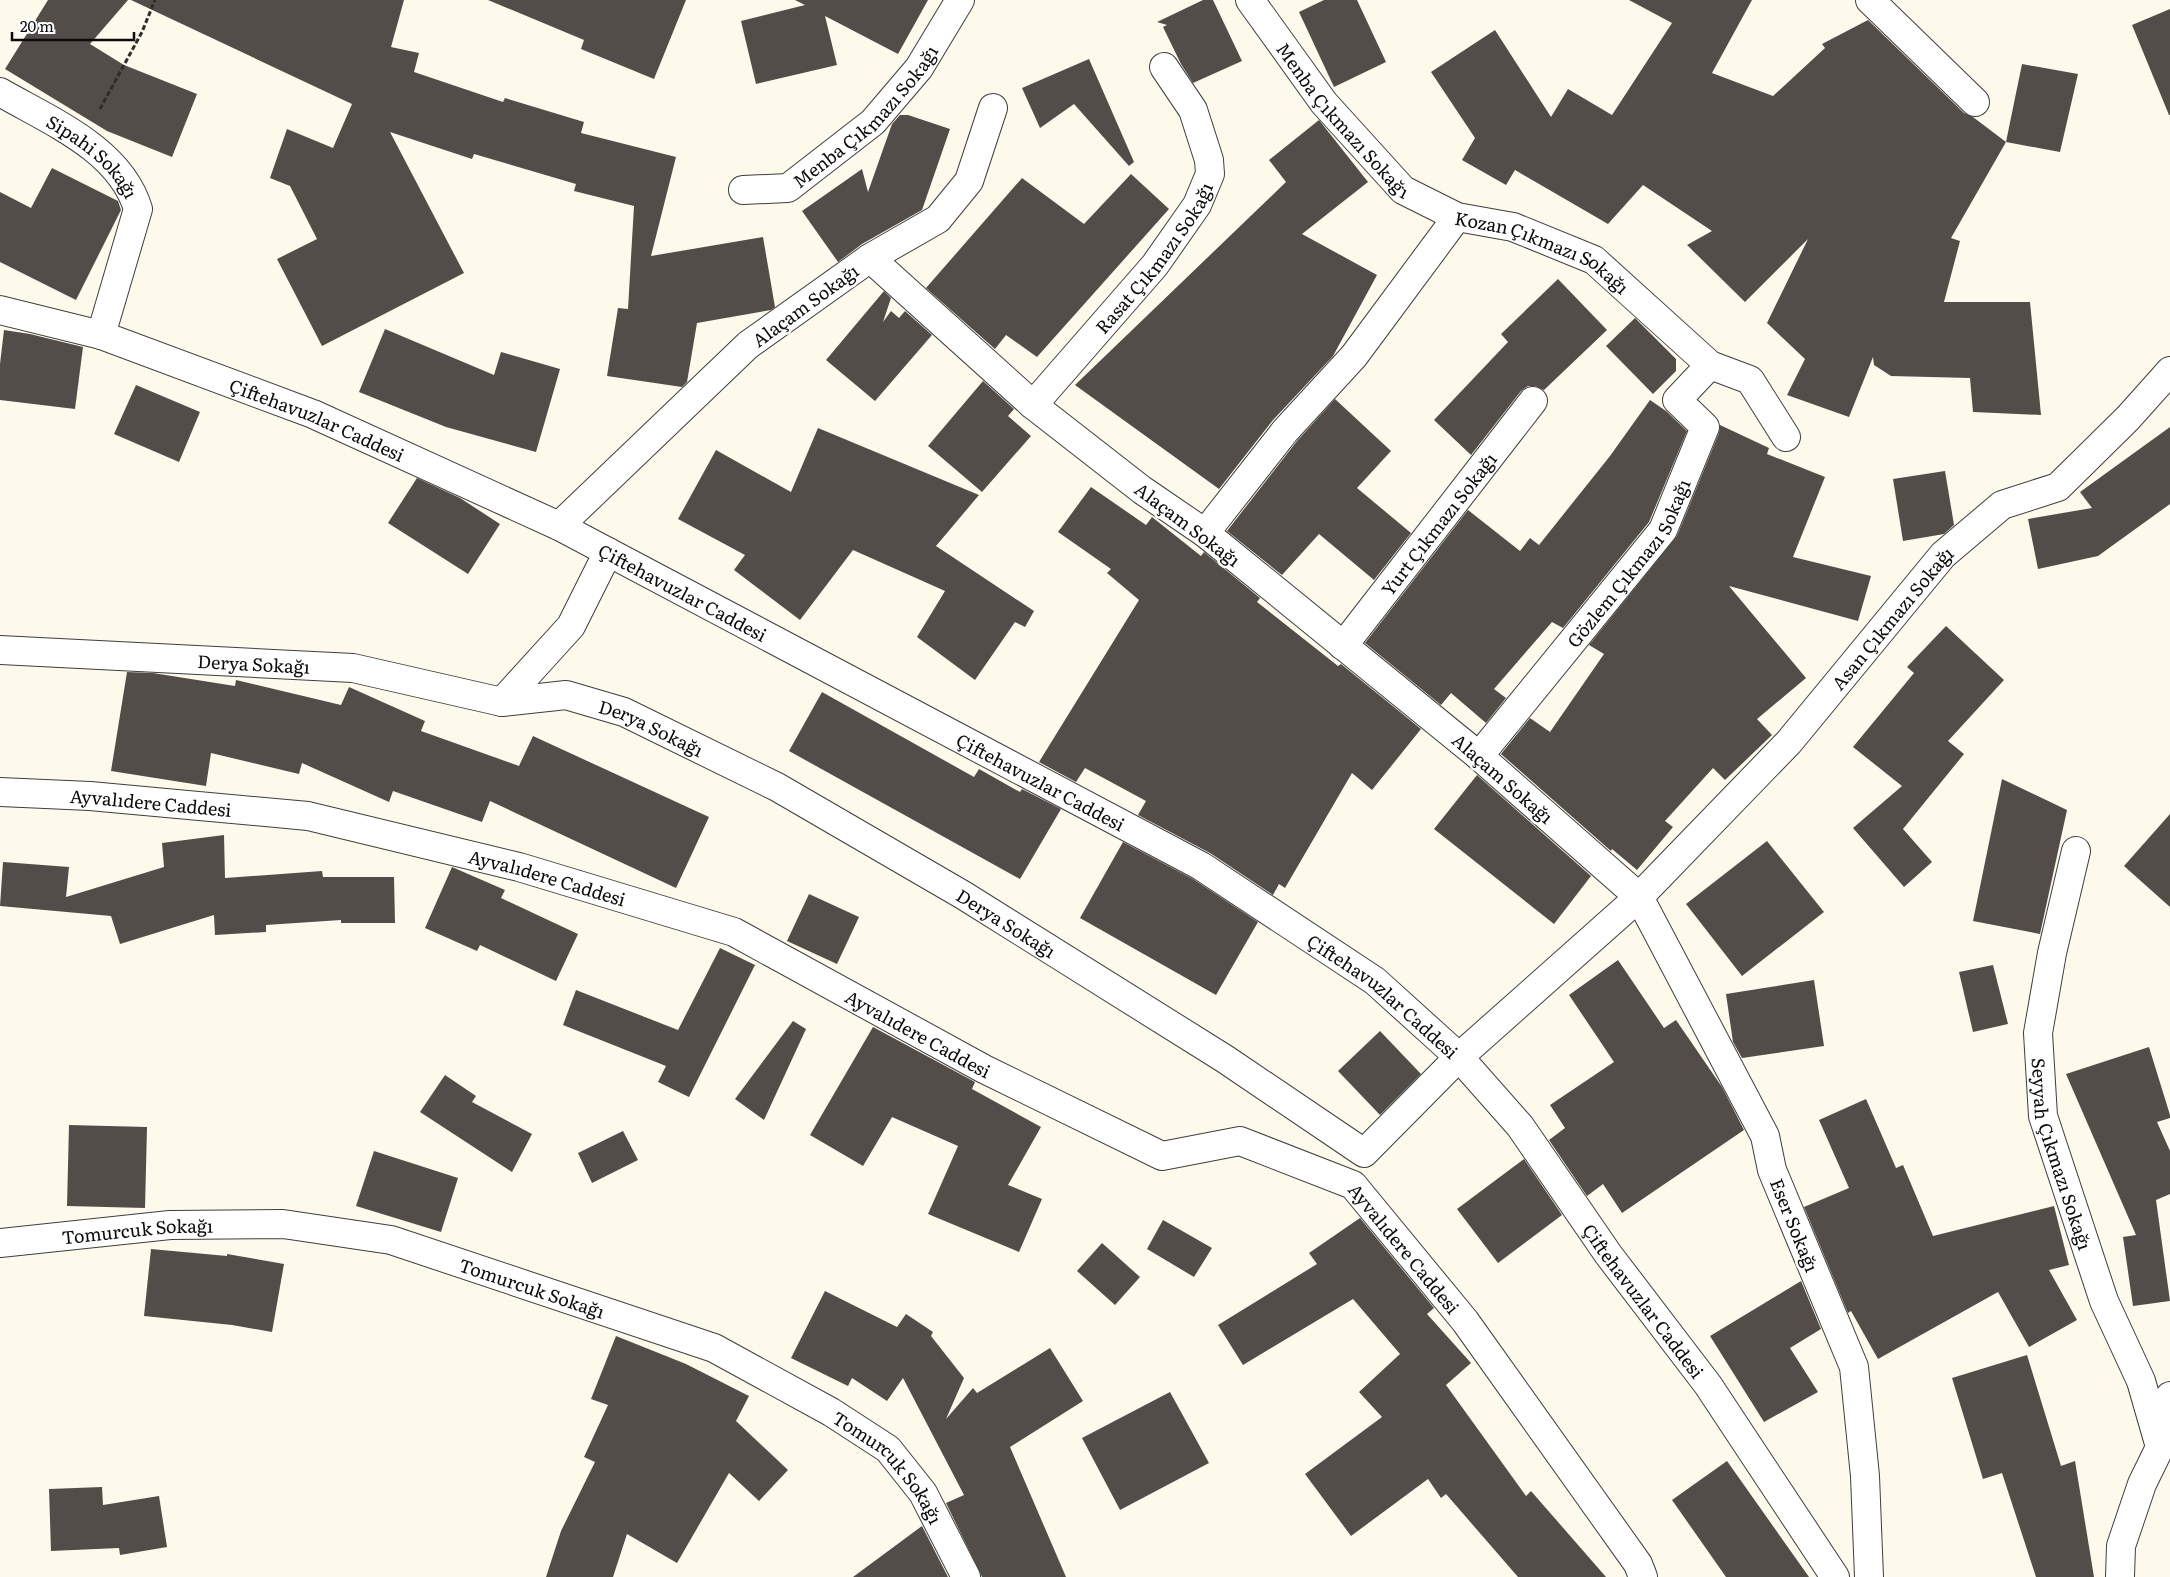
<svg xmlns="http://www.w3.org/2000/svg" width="2170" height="1577" font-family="Literata,serif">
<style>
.building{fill:#534d49}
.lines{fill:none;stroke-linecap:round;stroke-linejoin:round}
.minor-casing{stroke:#3e3e3e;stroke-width:30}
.path{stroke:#2d2d2d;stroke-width:3;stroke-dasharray:5 2.5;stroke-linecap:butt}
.minor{stroke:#fff;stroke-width:28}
.labels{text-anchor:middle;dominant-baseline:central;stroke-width:5;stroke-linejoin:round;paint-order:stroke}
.street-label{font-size:18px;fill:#0b0b0b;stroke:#fff}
</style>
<rect width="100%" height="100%" fill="#fdfaec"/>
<g class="building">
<path d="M 48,0 L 128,0 L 90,44 L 124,65 L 197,94 L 172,157 L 107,131 L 5,69 Z"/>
<path d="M 131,0 L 404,0 L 391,47 L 419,53 L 414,72 L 503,102 L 505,98 L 584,122 L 581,133 L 676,157 L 651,256 L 763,237 L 775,307 L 771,310 L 697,323 L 687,382 L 682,387 L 607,376 L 618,308 L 628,309 L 634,206 L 574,191 L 576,184 L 474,154 L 472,159 L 390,132 L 464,273 L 322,346 L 277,259 L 317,239 L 290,186 L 270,178 L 287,129 L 333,148 L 352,104 Z"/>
<path d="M 488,0 L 686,0 L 654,79 L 581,49 L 584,40 Z"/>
<path d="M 795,0 L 928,0 L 898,54 L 825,16 L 837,65 L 756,84 L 741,21 L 805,5 Z"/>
<path d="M 1203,0 L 1213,0 L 1242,61 L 1193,83 L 1181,64 L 1163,27 L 1167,25 L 1157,22 Z"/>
<path d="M 1324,0 L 1357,0 L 1386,62 L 1334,87 L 1299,12 Z"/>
<path d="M 1629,0 L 1752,0 L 1712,73 L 1773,96 L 1825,48 L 1822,44 L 1868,20 L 1964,113 L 1973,117 L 2006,142 L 1951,238 L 1960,241 L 1944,302 L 2030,302 L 2041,415 L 1973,412 L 1970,378 L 1891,376 L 1874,365 L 1873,357 L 1849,417 L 1787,395 L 1805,359 L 1767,323 L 1808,239 L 1745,302 L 1687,245 L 1712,231 L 1643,185 L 1608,224 L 1515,170 L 1506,185 L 1462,160 L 1475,138 L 1431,72 L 1495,30 L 1551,117 L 1568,89 L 1612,115 L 1672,23 Z"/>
<path d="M 2170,9 L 2170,115 L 2169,115 L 2132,25 Z"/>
<path d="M 1089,59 L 1134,162 L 1129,166 L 1074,104 L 1040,128 L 1022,88 Z"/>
<path d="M 2022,64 L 2078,74 L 2060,152 L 2006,142 Z"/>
<path d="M 900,115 L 908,115 L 950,129 L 922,210 L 862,244 L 838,262 L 802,211 L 862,169 L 868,192 L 892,124 Z"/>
<path d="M 1319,120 L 1368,182 L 1302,234 L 1377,275 L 1333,356 L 1273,420 L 1219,489 L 1075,385 L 1286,182 L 1269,160 Z"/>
<path d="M 52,168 L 118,201 L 121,210 L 76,300 L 0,262 L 0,192 L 31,208 Z"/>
<path d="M 1131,174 L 1169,209 L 1037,357 L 1006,335 L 995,349 L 926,288 L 1022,178 L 1084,224 Z"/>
<path d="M 1558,279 L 1607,330 L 1544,390 L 1535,386 L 1528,386 L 1521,391 L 1471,455 L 1434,420 L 1508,342 L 1501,334 Z"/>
<path d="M 884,291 L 891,298 L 883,322 L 891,311 L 899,318 L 905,311 L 932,335 L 875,401 L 826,360 Z"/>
<path d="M 1635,318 L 1676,359 L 1676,371 L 1653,394 L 1606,346 Z"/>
<path d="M 385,329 L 494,375 L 501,352 L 560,369 L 536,452 L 446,427 L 359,392 Z"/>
<path d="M 4,330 L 30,334 L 83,347 L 75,409 L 0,400 L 0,364 Z"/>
<path d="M 983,381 L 1014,409 L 1008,416 L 1031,436 L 982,492 L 928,446 Z"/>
<path d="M 136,385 L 200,412 L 179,462 L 114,434 Z"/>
<path d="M 1335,399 L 1391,451 L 1357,488 L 1411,533 L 1374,580 L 1319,534 L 1282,575 L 1227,531 L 1297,441 Z"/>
<path d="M 1650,400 L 1666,411 L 1687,431 L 1649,522 L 1563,628 L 1552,622 L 1494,689 L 1506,698 L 1486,723 L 1451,693 L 1441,705 L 1365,643 L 1468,510 L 1520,551 L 1530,538 L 1539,545 L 1610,456 Z"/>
<path d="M 1720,425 L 1769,448 L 1767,454 L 1825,477 L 1793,557 L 1871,576 L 1858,621 L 1729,586 L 1806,678 L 1757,719 L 1772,735 L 1725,780 L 1713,768 L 1665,821 L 1673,827 L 1637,870 L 1612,849 L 1611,851 L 1501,754 L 1530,718 L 1550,732 L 1604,654 L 1589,645 L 1677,536 L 1719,433 Z"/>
<path d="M 2170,427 L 2170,504 L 2098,556 L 2038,569 L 2028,519 L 2092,508 L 2080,492 Z"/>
<path d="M 818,428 L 979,495 L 936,546 L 1034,611 L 1025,627 L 1015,622 L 975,680 L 917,637 L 945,591 L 853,550 L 800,620 L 734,570 L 745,555 L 678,519 L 716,450 L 791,492 Z"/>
<path d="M 1945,471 L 1954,525 L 1944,534 L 1903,541 L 1893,479 Z"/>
<path d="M 417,478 L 460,498 L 500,524 L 468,574 L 388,523 Z"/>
<path d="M 1091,487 L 1146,525 L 1152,517 L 1201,556 L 1204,552 L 1260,598 L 1257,602 L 1338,666 L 1341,664 L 1421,729 L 1372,790 L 1352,773 L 1285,888 L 1279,884 L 1273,895 L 1210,853 L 1138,815 L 1146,801 L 1085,768 L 1076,782 L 1039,762 L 1139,600 L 1107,573 L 1111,569 L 1058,532 Z"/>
<path d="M 1946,626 L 2004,680 L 1948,741 L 1964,754 L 1903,829 L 1932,862 L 1904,887 L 1853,828 L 1902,786 L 1853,747 L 1914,673 L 1907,667 Z"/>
<path d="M 127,672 L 153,673 L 235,686 L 236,680 L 341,705 L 349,687 L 425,721 L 421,731 L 519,766 L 533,736 L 709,817 L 676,888 L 490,801 L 482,822 L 393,791 L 389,802 L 302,763 L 299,774 L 211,753 L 206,786 L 111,771 Z"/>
<path d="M 822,692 L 974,777 L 979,769 L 1020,792 L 1022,789 L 1061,809 L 1020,879 L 789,751 Z"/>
<path d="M 1477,775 L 1591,876 L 1554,924 L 1434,829 Z"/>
<path d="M 2002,779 L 2067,810 L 2040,934 L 1973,921 Z"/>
<path d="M 2170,814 L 2170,907 L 2124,866 Z"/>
<path d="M 224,835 L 225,878 L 322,871 L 323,877 L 394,877 L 395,923 L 341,923 L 341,920 L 266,925 L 266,932 L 215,935 L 214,915 L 120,944 L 111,916 L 0,906 L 3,862 L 69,867 L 66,897 L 164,867 L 162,843 Z"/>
<path d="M 1767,841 L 1824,912 L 1742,976 L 1686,904 Z"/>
<path d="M 1123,842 L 1193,879 L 1258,922 L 1216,995 L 1080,918 Z"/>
<path d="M 452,867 L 505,890 L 501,898 L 578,934 L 556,981 L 480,945 L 477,951 L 425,928 Z"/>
<path d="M 809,894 L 859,917 L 837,964 L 787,941 Z"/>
<path d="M 720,948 L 755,965 L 689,1097 L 658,1082 L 666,1066 L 563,1025 L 576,990 L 678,1030 Z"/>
<path d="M 1618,960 L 1664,1028 L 1676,1020 L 1722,1087 L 1744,1130 L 1622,1213 L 1603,1184 L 1587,1196 L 1549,1140 L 1565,1128 L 1550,1105 L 1614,1062 L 1569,995 Z"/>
<path d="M 1993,965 L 2008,1024 L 1973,1032 L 1959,972 Z"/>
<path d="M 1814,980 L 1824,1046 L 1742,1058 L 1733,1042 L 1726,994 Z"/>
<path d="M 793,1021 L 806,1029 L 764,1120 L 735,1099 Z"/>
<path d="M 873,1027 L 975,1082 L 972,1089 L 1041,1127 L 1008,1185 L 1042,1199 L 1019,1252 L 928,1214 L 958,1146 L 892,1117 L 863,1166 L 810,1135 Z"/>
<path d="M 1380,1031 L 1421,1074 L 1380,1115 L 1338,1071 Z"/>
<path d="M 2149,1047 L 2170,1115 L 2170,1118 L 2157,1122 L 2170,1151 L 2170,1194 L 2156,1200 L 2170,1301 L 2133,1306 L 2123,1237 L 2136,1235 L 2066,1074 Z"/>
<path d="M 445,1075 L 476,1096 L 472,1102 L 532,1134 L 512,1172 L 420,1112 Z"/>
<path d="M 1866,1099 L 1896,1168 L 1903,1165 L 1933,1236 L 2054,1206 L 2069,1265 L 2049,1270 L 2077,1320 L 2029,1347 L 1998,1292 L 1878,1359 L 1851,1311 L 1848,1313 L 1804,1207 L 1849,1188 L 1819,1120 Z"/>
<path d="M 69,1125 L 147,1127 L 145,1208 L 67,1206 Z"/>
<path d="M 623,1131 L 638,1160 L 592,1183 L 578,1153 Z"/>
<path d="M 374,1151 L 458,1178 L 441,1232 L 356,1206 Z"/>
<path d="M 1524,1159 L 1562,1215 L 1498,1263 L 1457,1209 Z"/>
<path d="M 1360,1218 L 1434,1308 L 1427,1314 L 1471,1363 L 1446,1385 L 1526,1496 L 1531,1491 L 1606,1577 L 1518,1577 L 1446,1494 L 1441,1498 L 1428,1479 L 1351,1536 L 1305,1474 L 1382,1417 L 1359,1392 L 1400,1354 L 1353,1299 L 1243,1365 L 1218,1325 L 1317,1264 L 1309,1253 Z"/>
<path d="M 1163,1220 L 1212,1248 L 1194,1277 L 1147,1249 Z"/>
<path d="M 1102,1243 L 1140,1277 L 1115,1305 L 1077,1271 Z"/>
<path d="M 151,1249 L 227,1256 L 227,1254 L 284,1264 L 272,1332 L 232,1325 L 144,1316 Z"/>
<path d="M 1801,1281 L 1821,1329 L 1790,1348 L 1818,1392 L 1764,1422 L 1710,1336 Z"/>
<path d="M 825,1291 L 897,1327 L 906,1314 L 933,1332 L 931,1336 L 964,1378 L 946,1419 L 973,1388 L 977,1393 L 1050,1348 L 1083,1401 L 1010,1447 L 1066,1577 L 982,1577 L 946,1503 L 964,1495 L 903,1378 L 887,1401 L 852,1378 L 848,1386 L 791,1358 Z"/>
<path d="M 616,1336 L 686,1364 L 749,1396 L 736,1421 L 788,1470 L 759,1501 L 729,1473 L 677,1563 L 627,1534 L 613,1577 L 546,1577 L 561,1531 L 595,1462 L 584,1457 L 608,1405 L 591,1399 Z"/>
<path d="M 2027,1355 L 2061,1466 L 2075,1461 L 2094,1577 L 2036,1577 L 2002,1473 L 1983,1479 L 1952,1378 Z"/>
<path d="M 1170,1392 L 1209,1463 L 1120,1510 L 1082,1438 Z"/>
<path d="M 1727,1461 L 1809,1577 L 1726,1577 L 1672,1500 Z"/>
<path d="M 102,1487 L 103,1505 L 159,1496 L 167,1547 L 120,1555 L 119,1548 L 51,1551 L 49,1489 Z"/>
<path d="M 922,1526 L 948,1577 L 853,1577 Z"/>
</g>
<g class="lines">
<defs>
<g id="minor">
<path id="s1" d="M 1250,0 L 1324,103 L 1403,190 L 1457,217 L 1513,227 L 1594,260 L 1710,365 L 1750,380 L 1786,437"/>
<path d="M 1870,0 L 1975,102"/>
<path id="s2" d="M 0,92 C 50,121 120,149 138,209 L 101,335"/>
<path id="s3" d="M 743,190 L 788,188 L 873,122 L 919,68 L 960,0"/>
<path d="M 870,258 L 938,219 L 969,181 L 993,108"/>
<path id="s4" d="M 0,310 L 101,335 L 313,414 L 559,526 L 1201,866 L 1375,981 L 1459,1057 L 1520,1126 L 1608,1254 L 1708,1385 L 1835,1577"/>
<path id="s5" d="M 1033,405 L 1155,265 L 1197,205 L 1210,174 L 1209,160 L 1193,110 L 1164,67"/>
<path d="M 1205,533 L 1285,431 L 1354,356 L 1457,217"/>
<path id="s6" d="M 1343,646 L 1533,401"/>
<path id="s7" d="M 0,650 L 353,668 L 502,702 L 566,695 L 624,712 L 777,787 L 963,895 L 1225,1059 L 1364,1153 L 1459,1057 L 1639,897 L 1479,756 L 1205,533 L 1142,490 L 1033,405 L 870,258 L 748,345 L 559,526"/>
<path d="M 502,702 L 571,626 L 608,552"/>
<path id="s8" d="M 1479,756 L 1663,530 L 1705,427 L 1677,400 L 1710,365"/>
<path id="s9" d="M 0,792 L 90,796 L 308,816 L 519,867 L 734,932 L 984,1069 L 1162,1156 L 1240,1141 L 1353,1185 L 1465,1321 L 1638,1564 L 1643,1577"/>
<path id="s10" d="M 2076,851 L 2052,953 L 2038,1033 L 2043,1116 L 2104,1301 L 2141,1381 L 2160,1447"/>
<path id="s11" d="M 0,1243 L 170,1225 L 283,1224 L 391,1240 L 714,1348 L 831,1412 L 888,1449 L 923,1493 L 966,1577"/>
<path id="s12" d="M 1869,1577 L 1865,1476 L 1854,1367 L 1772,1170 L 1765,1136 L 1639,897 L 1789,742 L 1943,555 L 2002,505 L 2058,487 L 2128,418 L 2170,371"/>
<path d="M 2120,1577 L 2121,1546 L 2142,1484 L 2160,1447 L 2170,1396"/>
</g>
</defs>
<use href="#minor" class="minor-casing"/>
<path class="path" d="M 100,109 L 142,32 L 155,0"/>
<use href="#minor" class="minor"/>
</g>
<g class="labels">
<g class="street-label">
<text stroke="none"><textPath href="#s3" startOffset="151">Menba Çıkmazı Sokağı</textPath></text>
<text stroke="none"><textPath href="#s1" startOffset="152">Menba Çıkmazı Sokağı</textPath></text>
<text stroke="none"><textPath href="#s2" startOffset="114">Sipahi Sokağı</textPath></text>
<text stroke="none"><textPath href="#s5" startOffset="191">Rasat Çıkmazı Sokağı</textPath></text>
<text stroke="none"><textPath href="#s1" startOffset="398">Kozan Çıkmazı Sokağı</textPath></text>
<text transform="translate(805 305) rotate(-36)">Alaçam Sokağı</text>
<text stroke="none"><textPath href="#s4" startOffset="336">Çiftehavuzlar Caddesi</textPath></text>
<text transform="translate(1188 524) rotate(37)">Alaçam Sokağı</text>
<text stroke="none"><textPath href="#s6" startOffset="155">Yurt Çıkmazı Sokağı</textPath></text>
<text stroke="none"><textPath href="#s8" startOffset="245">Gözlem Çıkmazı Sokağı</textPath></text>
<text stroke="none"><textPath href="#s4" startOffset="741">Çiftehavuzlar Caddesi</textPath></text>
<text stroke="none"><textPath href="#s12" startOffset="1106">Asan Çıkmazı Sokağı</textPath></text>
<text stroke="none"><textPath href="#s7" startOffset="254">Derya Sokağı</textPath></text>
<text stroke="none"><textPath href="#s7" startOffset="662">Derya Sokağı</textPath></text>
<text transform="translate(1503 778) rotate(41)">Alaçam Sokağı</text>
<text stroke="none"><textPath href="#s4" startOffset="1146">Çiftehavuzlar Caddesi</textPath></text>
<text stroke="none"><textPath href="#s9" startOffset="151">Ayvalıdere Caddesi</textPath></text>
<text stroke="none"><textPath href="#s9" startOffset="556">Ayvalıdere Caddesi</textPath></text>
<text stroke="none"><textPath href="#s7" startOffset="1068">Derya Sokağı</textPath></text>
<text stroke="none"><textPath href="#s4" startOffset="1551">Çiftehavuzlar Caddesi</textPath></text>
<text stroke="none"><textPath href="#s9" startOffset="961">Ayvalıdere Caddesi</textPath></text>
<text stroke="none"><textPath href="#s10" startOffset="310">Seyyah Çıkmazı Sokağı</textPath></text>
<text transform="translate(1795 1225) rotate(68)">Eser Sokağı</text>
<text stroke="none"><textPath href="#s11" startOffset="138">Tomurcuk Sokağı</textPath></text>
<text stroke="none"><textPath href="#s9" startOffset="1516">Ayvalıdere Caddesi</textPath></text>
<text stroke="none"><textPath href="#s11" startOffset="542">Tomurcuk Sokağı</textPath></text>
<text stroke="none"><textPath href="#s4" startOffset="1955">Çiftehavuzlar Caddesi</textPath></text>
<text stroke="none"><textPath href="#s11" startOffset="948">Tomurcuk Sokağı</textPath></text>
</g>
</g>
<path d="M12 32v8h122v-8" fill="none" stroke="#0b0b0b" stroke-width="2.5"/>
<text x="20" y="32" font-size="15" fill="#0b0b0b" stroke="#ffffff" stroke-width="4" paint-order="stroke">20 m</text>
</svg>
